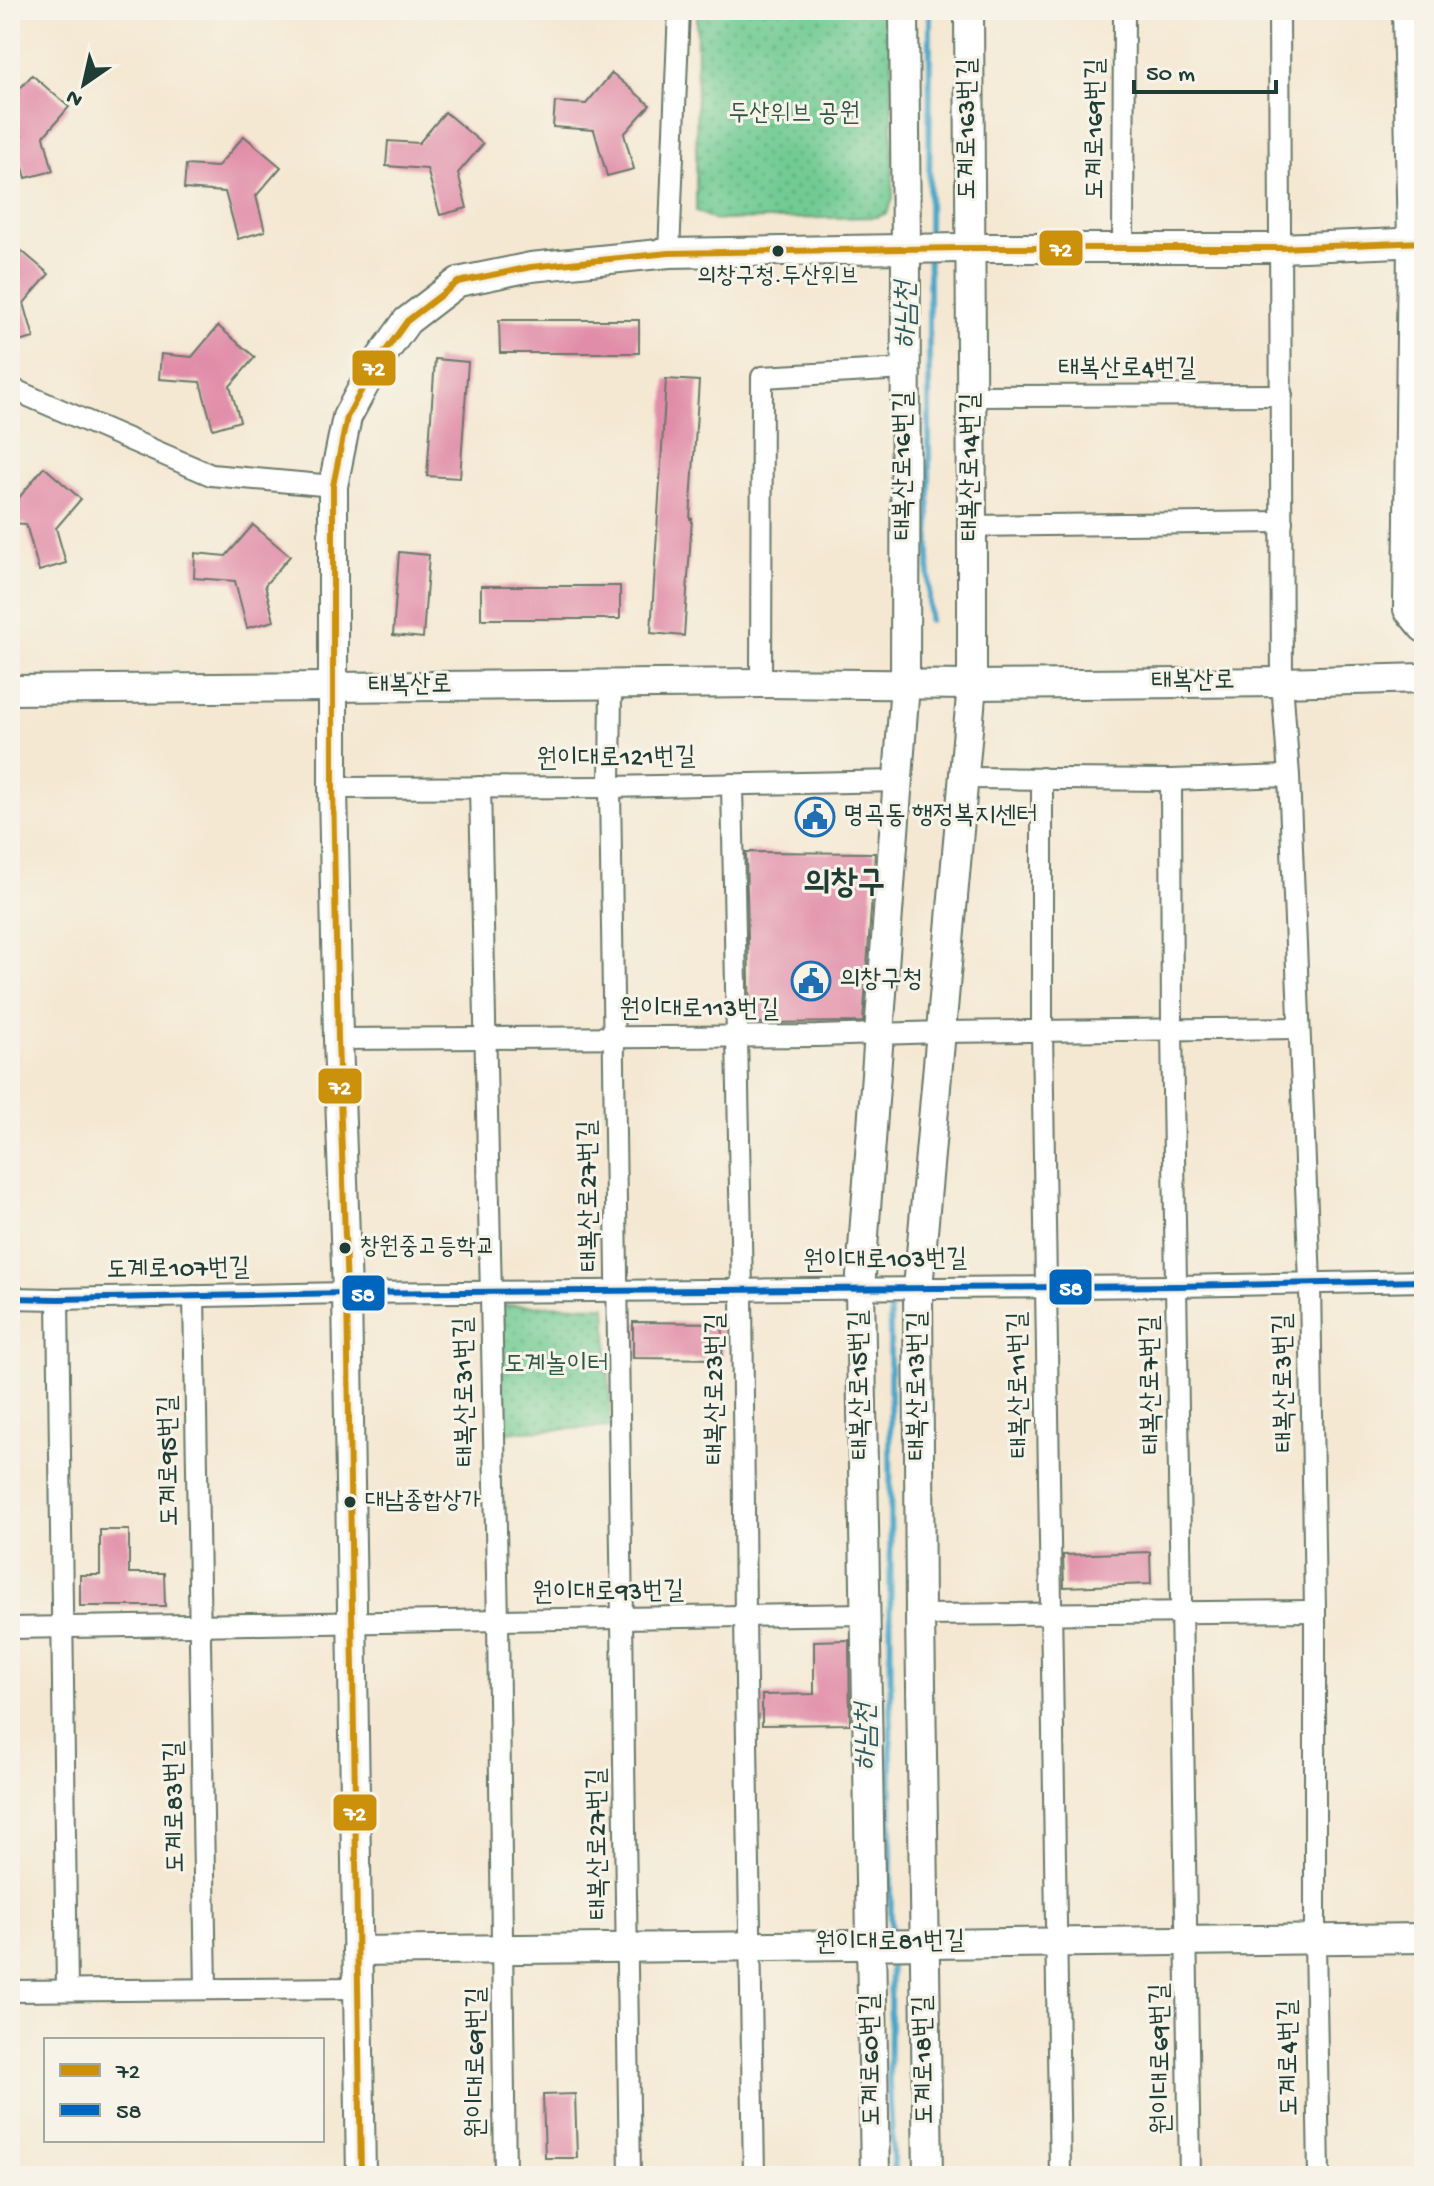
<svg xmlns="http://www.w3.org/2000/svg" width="1434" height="2186" font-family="'Gochi Hand','Poor Story',sans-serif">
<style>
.park{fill:url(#park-dots);stroke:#488463;stroke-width:2}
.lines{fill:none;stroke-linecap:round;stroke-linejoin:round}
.stream{stroke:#4aa6c8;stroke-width:6}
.building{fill:#e18da9}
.street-casing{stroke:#6a796b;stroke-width:24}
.secondary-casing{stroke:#6a796b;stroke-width:32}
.primary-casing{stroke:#6a796b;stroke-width:34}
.street{stroke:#fff;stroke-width:20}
.secondary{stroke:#fff;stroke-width:28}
.primary{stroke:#fff;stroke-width:30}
.bus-1-casing{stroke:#f7f3e8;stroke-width:12}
.bus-2-casing{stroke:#f7f3e8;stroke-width:12}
.bus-1{stroke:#cc910a;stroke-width:6}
.bus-2{stroke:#0065bd;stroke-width:6}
.bus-dot{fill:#1f3d34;stroke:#f7f3e8;stroke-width:3}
.labels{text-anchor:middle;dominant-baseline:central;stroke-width:6;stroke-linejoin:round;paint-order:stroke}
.bus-label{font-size:24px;fill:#1f3d34;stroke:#f7f3e8;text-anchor:start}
.park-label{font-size:26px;fill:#2f5947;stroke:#f7f3e8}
.street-label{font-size:26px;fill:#1f3d34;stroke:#f7f3e8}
.poi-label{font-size:26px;fill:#1f3d34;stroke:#f7f3e8;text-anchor:start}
.water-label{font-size:28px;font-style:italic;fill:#2c5c60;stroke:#f7f3e8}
.district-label{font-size:34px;font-weight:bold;fill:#1f3d34;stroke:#f7f3e8}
.line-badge{stroke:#f7f3e8;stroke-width:3}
.badge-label{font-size:22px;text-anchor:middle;font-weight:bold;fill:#fff}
</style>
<defs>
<pattern id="park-dots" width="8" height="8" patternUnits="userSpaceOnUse" patternTransform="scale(2)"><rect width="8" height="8" fill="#71cb92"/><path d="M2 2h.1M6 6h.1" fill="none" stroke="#5ca678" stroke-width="1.8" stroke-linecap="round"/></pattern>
</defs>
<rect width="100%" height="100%" fill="#f7f3e8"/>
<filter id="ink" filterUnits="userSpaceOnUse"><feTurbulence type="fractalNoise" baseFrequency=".0125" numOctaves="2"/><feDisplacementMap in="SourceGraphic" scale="16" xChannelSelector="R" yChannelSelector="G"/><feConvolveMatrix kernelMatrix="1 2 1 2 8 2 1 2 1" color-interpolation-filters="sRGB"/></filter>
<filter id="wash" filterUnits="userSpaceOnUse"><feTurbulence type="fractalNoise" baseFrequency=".006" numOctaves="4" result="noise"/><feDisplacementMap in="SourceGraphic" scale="32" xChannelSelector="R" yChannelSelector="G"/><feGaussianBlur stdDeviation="1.8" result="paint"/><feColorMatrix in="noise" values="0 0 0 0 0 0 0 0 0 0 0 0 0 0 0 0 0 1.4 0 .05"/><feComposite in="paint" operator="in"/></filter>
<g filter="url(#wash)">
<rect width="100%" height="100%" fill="#f4e8d2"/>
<g class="park">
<path d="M 697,10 L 891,10 L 893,199 L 887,213 L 877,217 L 714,220 L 696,211 Z"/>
<path d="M 501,1305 L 606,1306 L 611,1427 L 504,1432 Z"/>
</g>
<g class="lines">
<g class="stream">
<path d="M 929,241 L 930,10"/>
<path d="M 929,621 L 929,257"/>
<path d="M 890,1297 L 891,1937"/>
<path d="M 891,1952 L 889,2083 L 894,2176"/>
</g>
</g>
<g id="blocks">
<g class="building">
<path d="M 612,73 L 650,105 L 624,134 L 634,169 L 607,176 L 594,130 L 553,127 L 555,102 L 586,104 Z"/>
<path d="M 32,75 L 69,107 L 44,136 L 53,171 L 26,178 L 16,142 L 22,136 L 10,127 L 10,100 Z"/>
<path d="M 445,112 L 483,144 L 458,173 L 467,208 L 440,215 L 427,169 L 386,166 L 388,141 L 419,143 Z"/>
<path d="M 244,136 L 281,167 L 256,196 L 265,231 L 238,239 L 225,192 L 184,189 L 186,165 L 217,167 Z"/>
<path d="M 10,241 L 49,274 L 24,303 L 34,338 L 10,344 Z"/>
<path d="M 499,320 L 639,320 L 639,353 L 500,353 Z"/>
<path d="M 218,326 L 255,357 L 230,386 L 240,421 L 213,429 L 200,382 L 159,379 L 161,354 L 192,357 Z"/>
<path d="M 435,359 L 468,362 L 460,478 L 427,476 Z"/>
<path d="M 666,379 L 699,381 L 690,519 L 692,519 L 684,636 L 651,633 Z"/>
<path d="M 44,467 L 81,499 L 56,528 L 66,563 L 39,571 L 26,524 L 10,523 L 10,498 L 18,499 Z"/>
<path d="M 253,525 L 290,556 L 265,585 L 274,621 L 247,628 L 235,581 L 194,578 L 195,553 L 226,556 Z"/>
<path d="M 399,552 L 429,555 L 423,638 L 393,635 Z"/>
<rect x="481" y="586" width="139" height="33"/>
<path d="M 746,852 L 875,853 L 863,1022 L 750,1023 Z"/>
<path d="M 633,1322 L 723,1323 L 722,1359 L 633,1358 Z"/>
<path d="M 100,1530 L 129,1530 L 129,1573 L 164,1573 L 165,1606 L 80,1606 L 80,1575 L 100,1575 Z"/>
<path d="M 1150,1552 L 1151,1584 L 1064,1587 L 1063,1555 Z"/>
<path d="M 849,1640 L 850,1724 L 762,1725 L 762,1695 L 814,1694 L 814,1641 Z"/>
<path d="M 575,2094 L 577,2158 L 545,2158 L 543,2095 Z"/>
</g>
</g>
</g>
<g filter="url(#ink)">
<use href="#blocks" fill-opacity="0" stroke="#6a796b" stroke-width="2"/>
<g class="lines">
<defs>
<g id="street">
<path d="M 1279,10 L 1282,682 L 1289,776 L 1310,1282 L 1315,1611 L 1315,1939 L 1319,2176"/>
<path d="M 1123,248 L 1124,10"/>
<path d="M 669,253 L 679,10"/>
<path d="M 10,388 L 211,475 L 333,486"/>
<path d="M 972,396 L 1282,395"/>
<path d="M 972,526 L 1282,522"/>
<path d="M 761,683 L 762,377 L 905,369"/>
<path d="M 611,684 L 610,787 L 630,2176"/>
<path d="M 965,778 L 1171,780 L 1289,776"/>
<path d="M 1042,778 L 1042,1031 L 1060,2176"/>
<path d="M 1171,780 L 1172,1029 L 1190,2176"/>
<path d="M 732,784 L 742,1290 L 745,1618 L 754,2176"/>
<path d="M 480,787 L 498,1622 L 505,2176"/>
<path d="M 333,788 L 610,787 L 899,781"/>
<path d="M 338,1039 L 817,1036 L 940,1032 L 1299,1028"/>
<path d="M 194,1296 L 206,1989"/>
<path d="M 10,1298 L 58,1299 L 347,1293 L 1178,1286 L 1424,1281"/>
<path d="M 58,1299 L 67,1990"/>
<path d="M 920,1615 L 1315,1611"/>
<path d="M 10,1628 L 866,1614"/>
<path d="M 10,1991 L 357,1988"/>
</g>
<g id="secondary">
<path d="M 10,690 L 761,683 L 972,685 L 1282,682 L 1424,678"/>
<path d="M 357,1951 L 1424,1938"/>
<path d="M 361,2176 L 347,1293 L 338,1039 L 333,788 L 333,486 L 347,417 L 374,367 L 407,321 L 458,282 L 531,267 L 669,253 L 961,248 L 1280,248 L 1424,242"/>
<path d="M 875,2176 L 860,1289 L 905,684 L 906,249 L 904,10"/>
<path d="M 928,2176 L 920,1615 L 918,1288 L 972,685 L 972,526 L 969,10"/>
</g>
<path id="primary" d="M 1408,10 L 1413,242 L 1409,609 L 1424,627"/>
</defs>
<use href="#street" class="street-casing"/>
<use href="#secondary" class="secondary-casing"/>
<use href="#primary" class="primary-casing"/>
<use href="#street" class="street"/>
<use href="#secondary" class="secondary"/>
<use href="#primary" class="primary"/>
<defs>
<path id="bus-1" d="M 361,2176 L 347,1293 L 338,1039 L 333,788 L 333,486 L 347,417 L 374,367 L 407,321 L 458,282 L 531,267 L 669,253 L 961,248 L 1280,248 L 1424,242"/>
<path id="bus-2" d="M 10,1298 L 58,1299 L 347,1293 L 1178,1286 L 1424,1281"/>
</defs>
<use href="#bus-1" class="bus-1-casing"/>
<use href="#bus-2" class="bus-2-casing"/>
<use href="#bus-1" class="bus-1"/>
<use href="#bus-2" class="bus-2"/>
</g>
</g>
<defs>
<symbol id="civic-ring" viewBox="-11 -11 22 22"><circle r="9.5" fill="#f7f3e8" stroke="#1f6fb2" stroke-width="1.5"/><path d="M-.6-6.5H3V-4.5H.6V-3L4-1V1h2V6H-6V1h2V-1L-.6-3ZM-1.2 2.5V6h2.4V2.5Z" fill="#1f6fb2"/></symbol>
</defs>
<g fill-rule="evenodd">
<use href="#civic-ring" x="793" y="795" width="44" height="44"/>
<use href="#civic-ring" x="789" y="959" width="44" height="44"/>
</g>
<g class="bus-dot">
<circle cx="778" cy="251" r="7"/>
<circle cx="345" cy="1248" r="7"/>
<circle cx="350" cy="1502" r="7"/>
</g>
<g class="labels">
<g class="bus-label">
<text x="778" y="277" text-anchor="middle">의창구청.두산위브</text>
<text x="360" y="1248">창원중고등학교</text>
<text x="365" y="1502">대남종합상가</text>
</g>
<g class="park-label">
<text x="794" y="115">두산위브 공원</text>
<text x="556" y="1366">도계놀이터</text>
</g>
<g class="street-label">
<text transform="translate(969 129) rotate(-90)">도계로163번길</text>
<text transform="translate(1097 129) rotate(-90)">도계로169번길</text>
<text x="1127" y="370">태복산로4번길</text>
<text transform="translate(905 466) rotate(-90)">태복산로16번길</text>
<text transform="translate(972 467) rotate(-90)">태복산로14번길</text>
<text transform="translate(1193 683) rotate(-1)">태복산로</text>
<text transform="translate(410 687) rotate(-1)">태복산로</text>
<text transform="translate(616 760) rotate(-1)">원이대로121번길</text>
<text x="699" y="1011">원이대로113번길</text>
<text transform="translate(591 1196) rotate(-91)">태복산로27번길</text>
<text transform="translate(885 1262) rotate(-1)">원이대로103번길</text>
<text transform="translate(178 1271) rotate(-1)">도계로107번길</text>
<text transform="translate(1286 1383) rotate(-91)">태복산로3번길</text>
<text transform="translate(862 1385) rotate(-91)">태복산로15번길</text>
<text transform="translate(1021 1385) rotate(-91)">태복산로11번길</text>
<text transform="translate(1153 1385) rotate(-91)">태복산로7번길</text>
<text transform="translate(919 1386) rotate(-90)">태복산로13번길</text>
<text transform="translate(717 1389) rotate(-90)">태복산로23번길</text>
<text transform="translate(467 1392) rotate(-91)">태복산로31번길</text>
<text transform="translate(171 1461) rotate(-91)">도계로95번길</text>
<text transform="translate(608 1594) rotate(-1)">원이대로93번길</text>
<text transform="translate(177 1807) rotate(-91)">도계로83번길</text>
<text transform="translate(600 1844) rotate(-91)">태복산로27번길</text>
<text transform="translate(890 1944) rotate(-1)">원이대로81번길</text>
<text transform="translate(1291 2058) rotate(-91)">도계로4번길</text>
<text transform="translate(1163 2059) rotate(-91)">원이대로69번길</text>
<text transform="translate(873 2060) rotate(-91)">도계로60번길</text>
<text transform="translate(926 2060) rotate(-91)">도계로18번길</text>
<text transform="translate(478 2063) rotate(-90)">원이대로69번길</text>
</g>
<g class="poi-label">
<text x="843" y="817">명곡동 행정복지센터</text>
<text x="839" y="981">의창구청</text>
</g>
<g class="water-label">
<text transform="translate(907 315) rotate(-90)">하남천</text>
<text transform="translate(867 1737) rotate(-90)">하남천</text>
</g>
<g class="district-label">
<text x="844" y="886">의창구</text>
</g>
</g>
<g class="line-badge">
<rect x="1038" y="229" width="46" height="38" rx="8" fill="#cc910a"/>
<rect x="351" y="349" width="46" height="38" rx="8" fill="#cc910a"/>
<rect x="317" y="1067" width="46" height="38" rx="8" fill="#cc910a"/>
<rect x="1048" y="1268" width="45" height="38" rx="8" fill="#0065bd"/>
<rect x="341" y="1274" width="45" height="38" rx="8" fill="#0065bd"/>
<rect x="332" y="1793" width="46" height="39" rx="8" fill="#cc910a"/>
</g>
<g class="badge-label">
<text x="1061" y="256">72</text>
<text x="374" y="375">72</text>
<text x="340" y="1094">72</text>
<text x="1071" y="1295">58</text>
<text x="363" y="1301">58</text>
<text x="355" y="1820">72</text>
</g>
<rect width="1434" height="2186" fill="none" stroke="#f7f3e8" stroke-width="40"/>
<rect x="44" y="2038" width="280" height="104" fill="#f7f3e8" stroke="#a1aaa0" stroke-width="2"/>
<rect x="60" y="2064" width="40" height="12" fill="#cc910a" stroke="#a1aaa0" stroke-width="2"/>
<text x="116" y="2078" font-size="24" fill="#1f3d34">72</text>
<rect x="60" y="2104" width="40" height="12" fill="#0065bd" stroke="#a1aaa0" stroke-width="2"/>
<text x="116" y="2118" font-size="24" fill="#1f3d34">58</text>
<g transform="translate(84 84) rotate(214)" stroke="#f7f3e8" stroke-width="6" paint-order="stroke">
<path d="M0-6L14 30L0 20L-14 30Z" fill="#1f3d34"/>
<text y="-12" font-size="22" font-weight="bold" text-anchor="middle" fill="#1f3d34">N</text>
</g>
<path d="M1134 80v12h142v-12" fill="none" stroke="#1f3d34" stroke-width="4"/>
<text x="1146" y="80" font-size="24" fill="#1f3d34" stroke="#f7f3e8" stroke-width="6" paint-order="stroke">50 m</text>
</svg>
